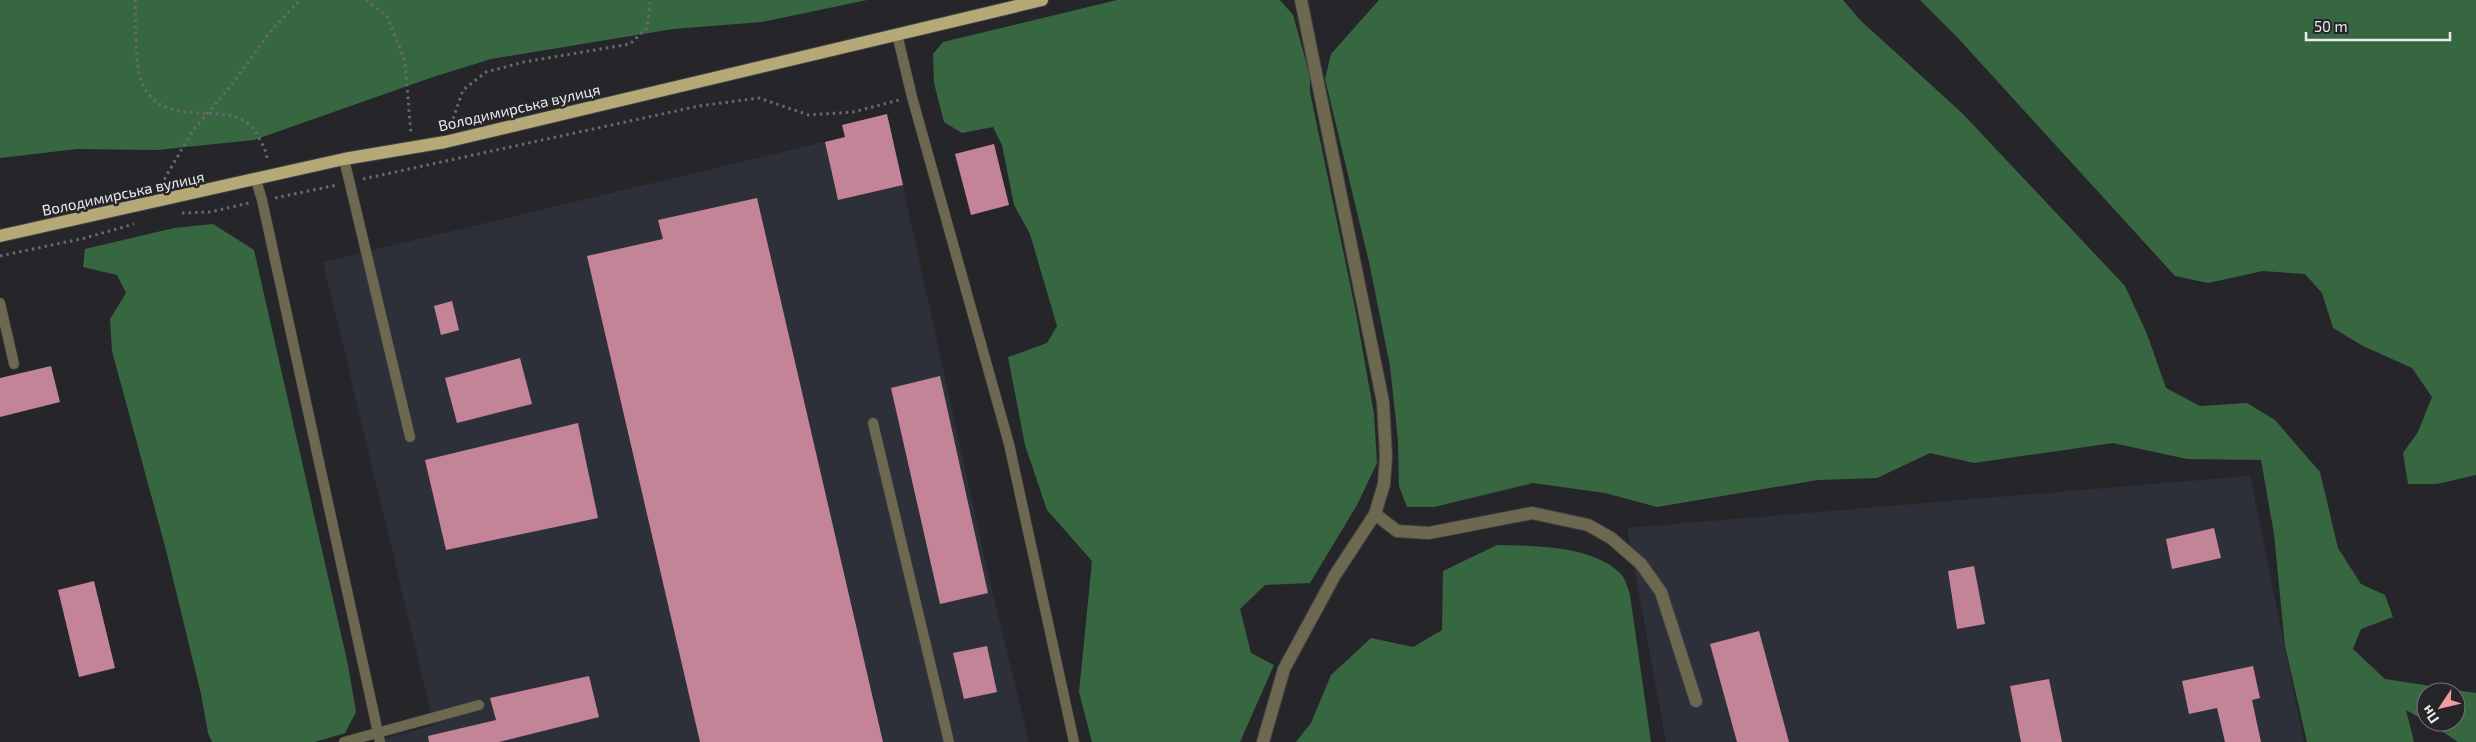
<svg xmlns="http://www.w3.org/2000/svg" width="2476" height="742" font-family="'Exo 2',sans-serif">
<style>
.built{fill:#2e3039}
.forest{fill:#376741}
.building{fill:#c38498}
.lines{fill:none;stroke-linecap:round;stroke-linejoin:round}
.service-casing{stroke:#424245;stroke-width:11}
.minor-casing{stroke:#424245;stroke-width:14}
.primary-casing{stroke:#424245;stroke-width:14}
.path{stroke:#69696c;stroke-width:3;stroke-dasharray:2.5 4;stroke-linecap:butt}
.service{stroke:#6d6850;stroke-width:10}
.minor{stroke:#6d6850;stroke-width:12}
.primary{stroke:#b5a977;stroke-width:12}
.labels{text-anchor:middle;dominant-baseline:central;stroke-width:5;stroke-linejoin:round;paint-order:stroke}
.street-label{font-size:15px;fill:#ebecee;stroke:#26262a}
</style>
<rect width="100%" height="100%" fill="#26262a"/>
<g class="built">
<path d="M 887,114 L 992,591 L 1029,742 L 373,742 L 434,725 L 323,262 L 845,137 L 842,125 Z"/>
<path d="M 2250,476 L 2304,742 L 1666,742 L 1627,528 Z"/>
</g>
<g class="forest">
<path d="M 0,0 L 867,0 L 762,22 L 673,29 L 491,59 L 433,77 L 254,140 L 157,150 L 77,149 L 0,158 Z"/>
<path d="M 1117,0 L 1280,0 L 1293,15 L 1310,76 L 1310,92 L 1356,313 L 1374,414 L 1377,463 L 1357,505 L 1310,583 L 1265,585 L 1240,609 L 1251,653 L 1274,665 L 1240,742 L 1092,742 L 1079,692 L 1092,561 L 1047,510 L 1025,445 L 1008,357 L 1047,343 L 1057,326 L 1030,234 L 1014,205 L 1002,145 L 993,127 L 962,133 L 944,122 L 934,83 L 933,54 L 943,42 Z"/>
<path d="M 1379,0 L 1843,0 L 1860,20 L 1962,113 L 2125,286 L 2147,334 L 2166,388 L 2200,406 L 2247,403 L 2275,420 L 2320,472 L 2338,548 L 2361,584 L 2385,595 L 2393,617 L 2361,629 L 2353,649 L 2385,679 L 2476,693 L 2476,742 L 2458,742 L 2428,722 L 2456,722 L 2456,692 L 2426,692 L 2426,721 L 2406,710 L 2414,742 L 2307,742 L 2285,646 L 2274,534 L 2261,460 L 2187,459 L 2113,443 L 1974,463 L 1930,453 L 1877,478 L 1818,480 L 1657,507 L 1605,493 L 1533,483 L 1434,507 L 1407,507 L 1399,486 L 1398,441 L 1390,366 L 1369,262 L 1325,79 L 1331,54 Z"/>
<path d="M 1920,0 L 2476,0 L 2476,475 L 2437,484 L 2408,484 L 2403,453 L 2418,432 L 2432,397 L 2412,368 L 2363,346 L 2333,328 L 2322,293 L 2305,274 L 2263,271 L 2208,283 L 2175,276 L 1957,37 Z"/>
<path d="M 213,224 L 254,250 L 348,665 L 356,712 L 345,733 L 315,742 L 212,742 L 208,733 L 201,694 L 166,550 L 112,351 L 110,319 L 126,293 L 117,275 L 83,267 L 85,249 L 174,228 Z"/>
<path d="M 1497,545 C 1535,546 1592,545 1621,574 C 1625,578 1628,589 1630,595 L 1651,742 L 1296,742 L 1311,723 L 1331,675 L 1371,638 L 1413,647 L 1442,630 L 1443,571 Z"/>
</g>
<g class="building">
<path d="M 887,114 L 903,185 L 838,200 L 825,142 L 845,137 L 842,125 Z"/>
<path d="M 994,144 L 1009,205 L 971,215 L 955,154 Z"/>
<path d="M 757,198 L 883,742 L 700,742 L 587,256 L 663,239 L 658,220 Z"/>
<path d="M 452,301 L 459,330 L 441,335 L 434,306 Z"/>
<path d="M 520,358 L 532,404 L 457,423 L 445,378 Z"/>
<path d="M 51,366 L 60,402 L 0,417 L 0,378 Z"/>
<path d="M 940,376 L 988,593 L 940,604 L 891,388 Z"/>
<path d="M 578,423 L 598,518 L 446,550 L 425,460 Z"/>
<path d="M 2214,528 L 2221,558 L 2172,569 L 2166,539 Z"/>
<path d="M 1974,566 L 1985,624 L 1957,629 L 1948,571 Z"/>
<path d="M 94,581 L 115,668 L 79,677 L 58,590 Z"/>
<path d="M 1759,631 L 1789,742 L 1737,742 L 1710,644 Z"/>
<path d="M 987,646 L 997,692 L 964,699 L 953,653 Z"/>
<path d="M 2253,666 L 2260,698 L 2252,700 L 2261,742 L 2225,742 L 2217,708 L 2189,714 L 2182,681 Z"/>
<path d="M 589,676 L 599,717 L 499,742 L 429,742 L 428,736 L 496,720 L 490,698 Z"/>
<path d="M 2049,679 L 2062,742 L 2021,742 L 2010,686 Z"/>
</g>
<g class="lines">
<defs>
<g id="service">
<path d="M 897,34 L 912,97 L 1009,444 L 1074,742"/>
<path d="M 344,159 L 410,437"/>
<path d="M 256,180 L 262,200 L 380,742"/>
<path d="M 0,303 L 14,364"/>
<path d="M 873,423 L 949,742"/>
<path d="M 344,742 L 479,705"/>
</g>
<g id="minor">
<path d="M 1375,514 L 1397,531 L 1429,533 L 1532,513 L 1588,525 L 1611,538 L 1641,564 L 1661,592 L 1696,701"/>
<path d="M 1263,742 L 1284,669 L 1335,575 L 1375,514 L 1384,484 L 1386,456 L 1383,402 L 1301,0"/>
</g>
<path id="primary" d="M 0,236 L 344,159 L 445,142 L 1042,0"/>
</defs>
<use href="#service" class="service-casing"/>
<use href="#minor" class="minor-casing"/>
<use href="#primary" class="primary-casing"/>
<g class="path">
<path d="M 135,0 C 137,24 133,68 144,87 C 171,136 239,90 260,140 C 264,147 267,153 267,161"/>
<path d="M 366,0 L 387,16 L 405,61 L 411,134"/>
<path d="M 451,125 L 463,90 L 486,72 L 524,62 L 630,44 L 647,28 L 650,4 L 649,0"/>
<path d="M 363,179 L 699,106 L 759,98 L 809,115 L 853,112 L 899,100"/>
<path d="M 161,185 L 193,130 L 230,87 L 269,33 L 300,0"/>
<path d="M 275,198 L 337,185"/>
<path d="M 182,213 L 210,212 L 249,203"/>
<path d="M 0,256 L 85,238 L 134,224"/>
</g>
<use href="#service" class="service"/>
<use href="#minor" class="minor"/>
<use href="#primary" class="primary"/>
</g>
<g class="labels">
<g class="street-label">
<text transform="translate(519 107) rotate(-13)">Володимирська вулиця</text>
<text transform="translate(123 193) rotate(-12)">Володимирська вулиця</text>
</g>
</g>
<g transform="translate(2441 707) rotate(235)"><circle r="24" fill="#26262a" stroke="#757578"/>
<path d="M0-4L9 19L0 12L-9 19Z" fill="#f49aa5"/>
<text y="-8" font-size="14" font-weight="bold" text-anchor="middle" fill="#ebecee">Пн</text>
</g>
<path d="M2306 32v8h144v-8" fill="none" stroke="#ebecee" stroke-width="2.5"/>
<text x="2314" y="32" font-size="15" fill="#ebecee" stroke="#26262a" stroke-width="4" paint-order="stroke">50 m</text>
</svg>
